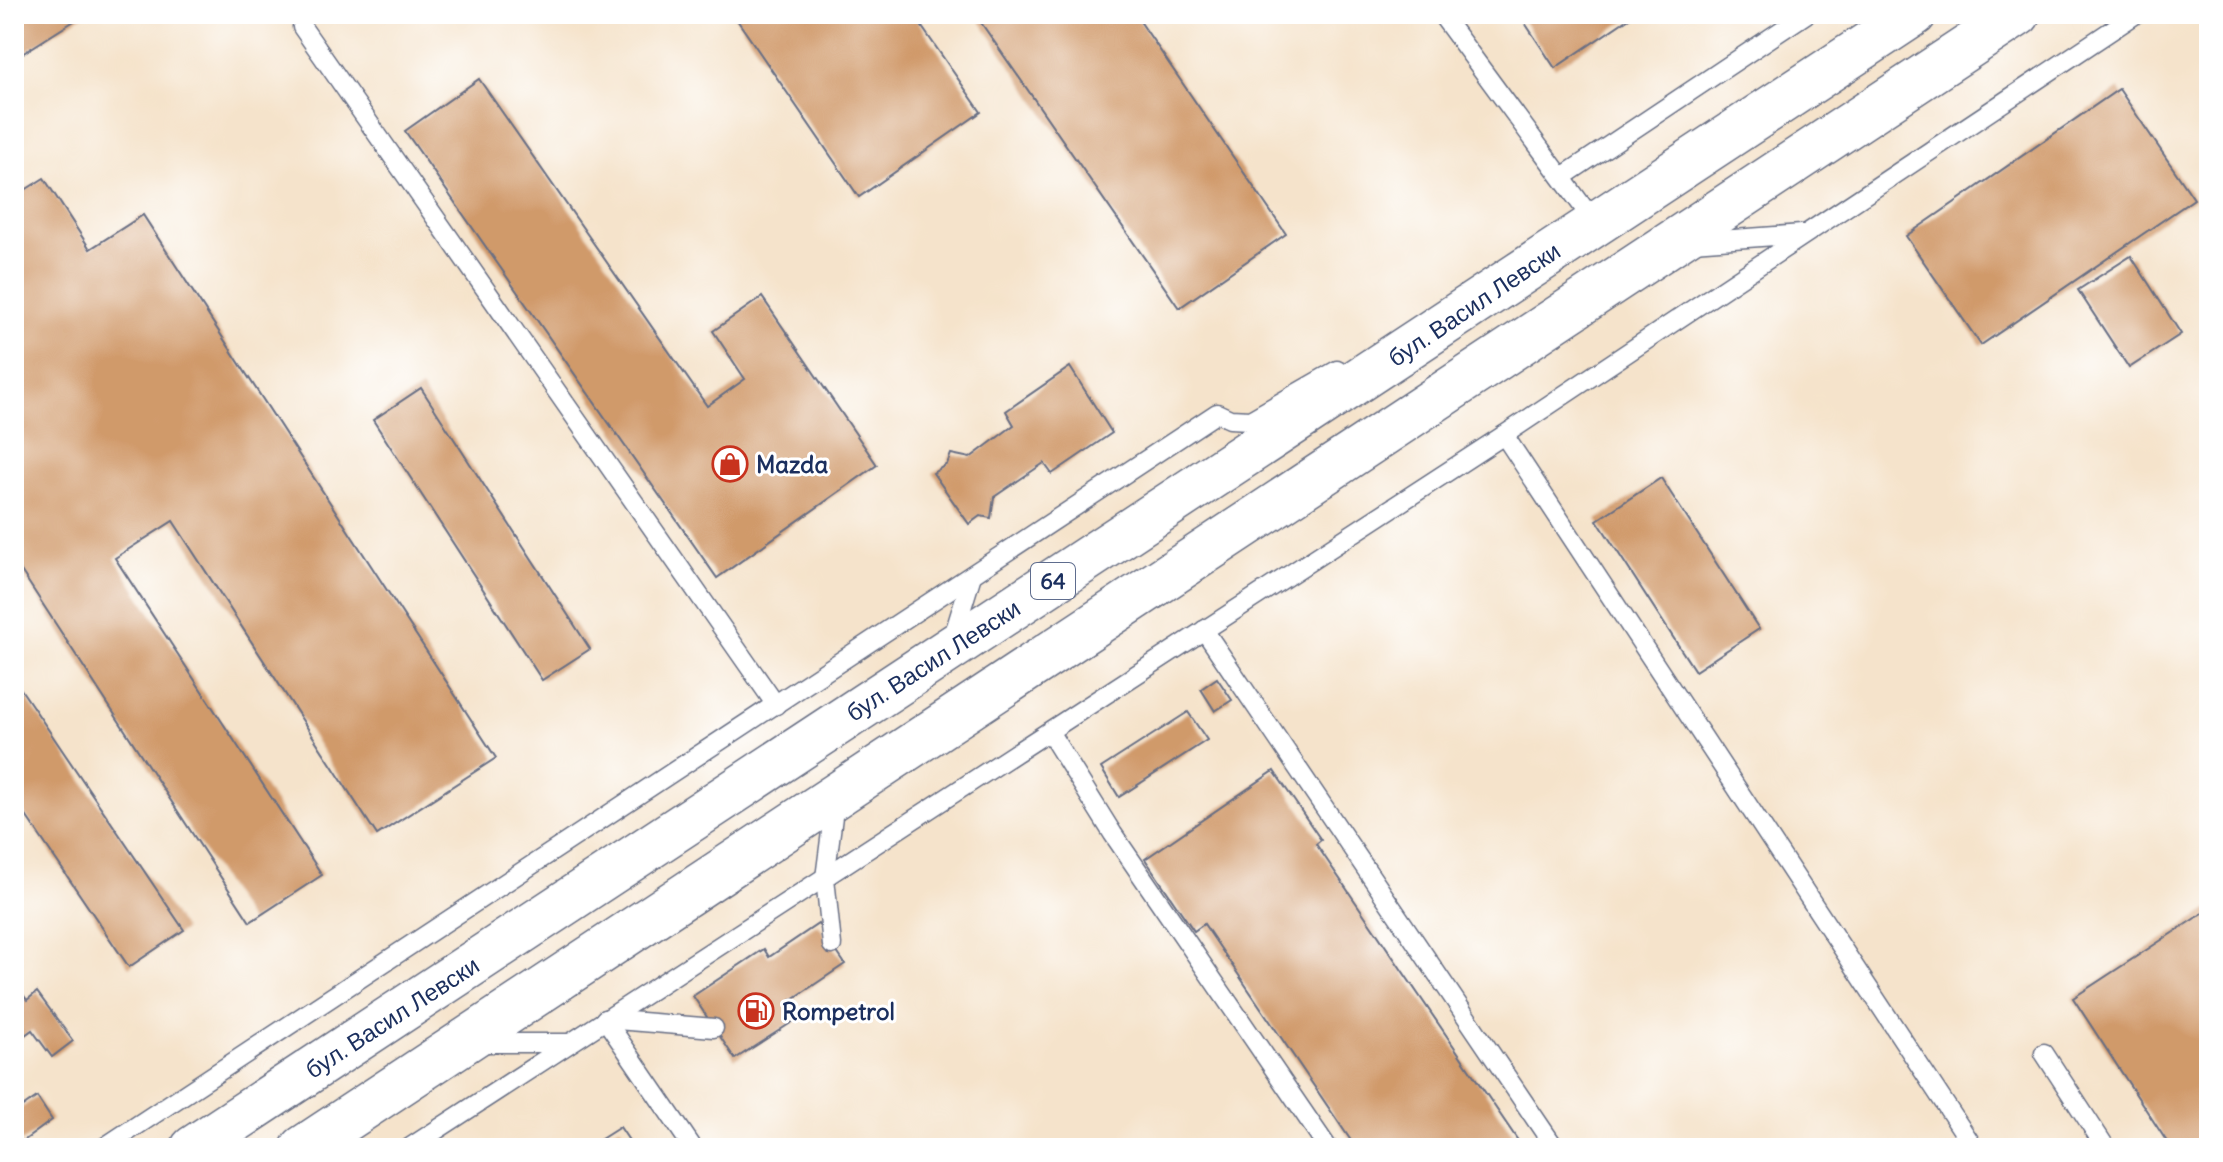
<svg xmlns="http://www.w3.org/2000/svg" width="2223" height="1162" font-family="Delius,sans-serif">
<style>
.building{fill:#d09a6b}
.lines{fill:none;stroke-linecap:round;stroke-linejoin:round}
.service-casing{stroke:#676e84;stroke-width:21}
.primary-casing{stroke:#676e84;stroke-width:47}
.service{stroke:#fff;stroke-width:18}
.primary{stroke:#fff;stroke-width:44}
.labels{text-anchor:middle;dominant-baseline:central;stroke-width:6;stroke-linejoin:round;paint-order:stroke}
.shield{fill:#fff;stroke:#5f6d8e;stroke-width:2}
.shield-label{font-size:22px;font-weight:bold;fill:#1b2f5e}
.street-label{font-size:24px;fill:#1b2f5e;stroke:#fff}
.poi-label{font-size:24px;font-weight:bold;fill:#1b2f5e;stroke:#fff;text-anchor:start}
</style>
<rect width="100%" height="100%" fill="#fff"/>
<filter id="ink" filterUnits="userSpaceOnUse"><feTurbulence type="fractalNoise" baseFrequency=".0125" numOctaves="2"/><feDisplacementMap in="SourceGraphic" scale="16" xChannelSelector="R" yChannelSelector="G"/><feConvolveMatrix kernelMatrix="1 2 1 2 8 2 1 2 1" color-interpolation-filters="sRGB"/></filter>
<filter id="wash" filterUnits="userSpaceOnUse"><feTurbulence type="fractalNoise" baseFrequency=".006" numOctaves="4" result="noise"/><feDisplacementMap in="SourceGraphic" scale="32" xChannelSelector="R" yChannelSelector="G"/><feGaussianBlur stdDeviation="1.8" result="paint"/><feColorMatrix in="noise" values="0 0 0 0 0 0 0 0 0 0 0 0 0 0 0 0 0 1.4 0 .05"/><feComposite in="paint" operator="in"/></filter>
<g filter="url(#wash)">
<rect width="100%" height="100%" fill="#f5e3cb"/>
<g id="blocks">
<g class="building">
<path d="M 14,14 L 85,14 L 14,59 Z"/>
<path d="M 733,14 L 913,14 L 981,112 L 859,197 Z"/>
<path d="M 975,14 L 1135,14 L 1286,234 L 1179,308 Z"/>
<path d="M 1519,14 L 1635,14 L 1555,68 Z"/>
<path d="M 479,79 L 707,406 L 745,379 L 713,331 L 762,297 L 877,465 L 717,578 L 405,131 Z"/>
<path d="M 2119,89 L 2194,199 L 1981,345 L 1906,236 Z"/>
<path d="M 44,178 L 90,249 L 143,215 L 496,758 L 377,835 L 173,521 L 115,558 L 322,875 L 250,922 L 14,560 L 14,197 Z"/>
<path d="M 2131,256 L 2181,334 L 2129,368 L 2078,290 Z"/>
<path d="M 1070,367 L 1112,433 L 1052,474 L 1044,463 L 994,497 L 991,518 L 980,516 L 969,524 L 933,473 L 947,464 L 951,454 L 970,458 L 1014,425 L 1006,411 Z"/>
<path d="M 421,388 L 590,649 L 542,680 L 373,420 Z"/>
<path d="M 1661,478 L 1759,629 L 1695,671 L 1597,520 Z"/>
<path d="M 1217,678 L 1232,700 L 1215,711 L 1201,689 Z"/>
<path d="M 14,679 L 184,930 L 129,967 L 14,798 Z"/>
<path d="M 1188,712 L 1207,740 L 1119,797 L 1101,768 Z"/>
<path d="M 1274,771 L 1321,840 L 1316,844 L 1523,1148 L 1356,1148 L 1204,924 L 1194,931 L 1145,859 Z"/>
<path d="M 2209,909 L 2209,1148 L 2171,1148 L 2073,998 Z"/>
<path d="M 818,924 L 845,964 L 790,1001 L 800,1017 L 735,1059 L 693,996 L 764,949 L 769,957 Z"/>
<path d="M 14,982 L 27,1000 L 37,992 L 73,1041 L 52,1057 L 32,1030 L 14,1043 Z"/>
<path d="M 37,1097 L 52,1120 L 22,1142 L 14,1131 L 14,1113 Z"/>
<path d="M 620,1127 L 634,1148 L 587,1148 Z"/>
</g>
</g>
</g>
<g filter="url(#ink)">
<use href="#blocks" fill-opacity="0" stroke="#676e84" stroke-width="2"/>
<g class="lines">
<defs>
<g id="service">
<path d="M 1441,14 L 1595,223"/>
<path d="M 302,27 L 776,705"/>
<path d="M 1562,177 L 1806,14"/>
<path d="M 1692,242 L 1802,234"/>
<path d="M 1504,435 L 1974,1148"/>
<path d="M 1204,630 L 1555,1148"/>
<path d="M 953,637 L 972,575"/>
<path d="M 1050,733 L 1113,834 L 1328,1148"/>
<path d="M 832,945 L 825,878 L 835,801"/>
<path d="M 605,1019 L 693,1148"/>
<path d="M 605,1019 L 714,1028"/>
<path d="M 477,1043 L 568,1043"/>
<path d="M 2044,1053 L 2106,1148"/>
<path d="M 103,1148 L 1217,413 L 1230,419 L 1250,420 L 1337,370"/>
<path d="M 409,1148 L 1504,435 L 2136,14"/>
</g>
<g id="primary">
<path d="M 193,1148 L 1914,14"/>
<path d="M 303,1148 L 2018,14"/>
</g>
</defs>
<use href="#service" class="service-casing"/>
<use href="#primary" class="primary-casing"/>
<use href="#service" class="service"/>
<use href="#primary" class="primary"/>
</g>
</g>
<defs>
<symbol id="shop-ring" viewBox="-11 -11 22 22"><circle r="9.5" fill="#fff" stroke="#c8321e" stroke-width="1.5"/><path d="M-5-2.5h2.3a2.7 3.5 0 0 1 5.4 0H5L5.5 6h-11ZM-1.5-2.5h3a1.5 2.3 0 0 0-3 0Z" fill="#c8321e"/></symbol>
<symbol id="fuel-ring" viewBox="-11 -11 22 22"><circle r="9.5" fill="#fff" stroke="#c8321e" stroke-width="1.5"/><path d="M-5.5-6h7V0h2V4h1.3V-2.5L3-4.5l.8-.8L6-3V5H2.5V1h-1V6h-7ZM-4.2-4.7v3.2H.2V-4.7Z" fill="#c8321e"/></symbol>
</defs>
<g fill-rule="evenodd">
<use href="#shop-ring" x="710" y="444" width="40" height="40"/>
<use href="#fuel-ring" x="736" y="991" width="40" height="40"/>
</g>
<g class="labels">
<rect class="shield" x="1031" y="563" width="44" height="36" rx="6"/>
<g class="shield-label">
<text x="1053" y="581">64</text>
</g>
<g class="street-label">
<text transform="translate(1474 304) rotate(-34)">бул. Васил Левски</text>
<text transform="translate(933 660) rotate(-33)">бул. Васил Левски</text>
<text transform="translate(392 1017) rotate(-33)">бул. Васил Левски</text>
</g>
<g class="poi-label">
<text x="756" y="464">Mazda</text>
<text x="782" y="1011">Rompetrol</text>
</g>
</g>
<rect width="2223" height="1162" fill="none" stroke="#fff" stroke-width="48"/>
</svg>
